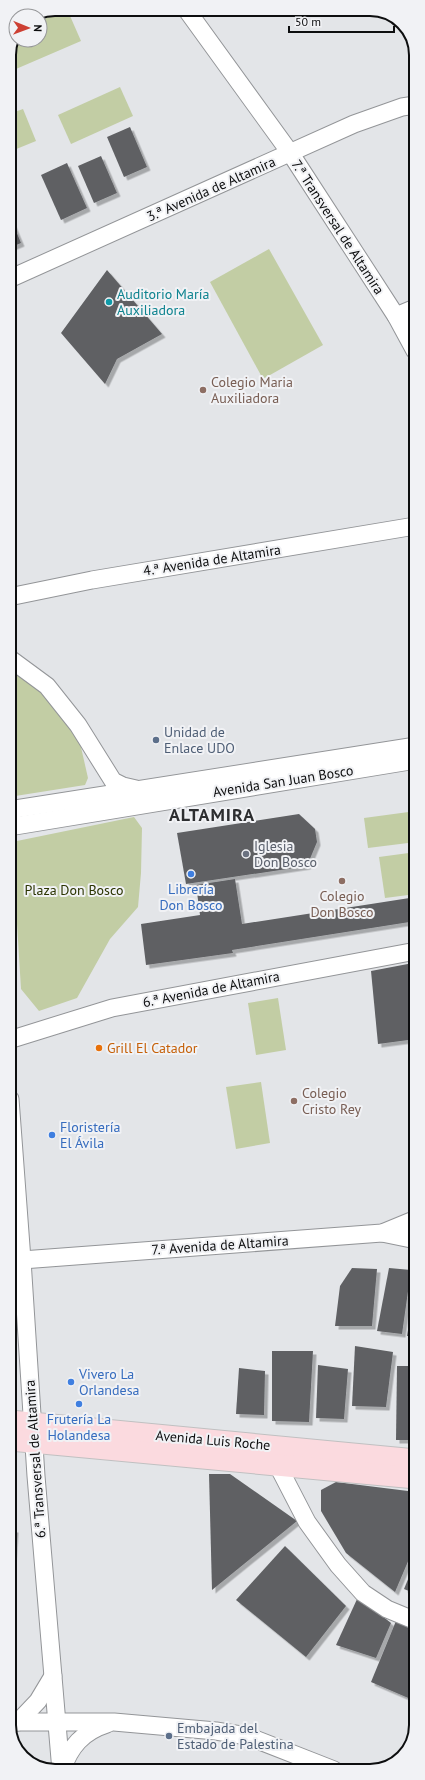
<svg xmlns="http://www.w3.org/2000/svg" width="425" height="1780" font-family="'PT Sans',sans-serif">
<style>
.green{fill:#c2cda4}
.building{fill:#5f6063;filter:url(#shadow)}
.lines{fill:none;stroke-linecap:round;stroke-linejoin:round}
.minor-casing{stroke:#939598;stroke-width:19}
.major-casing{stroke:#c0c0c1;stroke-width:23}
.minor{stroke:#fff;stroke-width:17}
.major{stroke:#fbdadf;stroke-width:21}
.culture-dot{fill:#0f9aa8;stroke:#f1f2f5;stroke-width:1.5}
.education-dot{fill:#8d6e63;stroke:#f1f2f5;stroke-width:1.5}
.service-dot{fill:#5c6f8a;stroke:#f1f2f5;stroke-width:1.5}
.worship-dot{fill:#6b7280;stroke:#f1f2f5;stroke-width:1.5}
.shop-dot{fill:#3f7fe0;stroke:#f1f2f5;stroke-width:1.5}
.food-dot{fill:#e8710a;stroke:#f1f2f5;stroke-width:1.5}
.labels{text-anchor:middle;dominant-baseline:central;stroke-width:4;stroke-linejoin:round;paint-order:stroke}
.street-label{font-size:14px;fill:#0d0e0f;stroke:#f1f2f5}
.culture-label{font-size:14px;fill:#0d838f;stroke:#f1f2f5;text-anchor:start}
.education-label{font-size:14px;fill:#785e54;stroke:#f1f2f5;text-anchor:start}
.service-label{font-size:14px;fill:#4e5e75;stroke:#f1f2f5;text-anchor:start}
.worship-label{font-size:14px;fill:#5b616d;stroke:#f1f2f5;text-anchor:start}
.shop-label{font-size:14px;fill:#366cbe;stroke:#f1f2f5}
.park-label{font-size:14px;fill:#2b3401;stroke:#f1f2f5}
.food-label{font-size:14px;fill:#c56008;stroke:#f1f2f5;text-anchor:start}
.district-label{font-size:18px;font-weight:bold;letter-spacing:1px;fill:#2d2e30;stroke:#f1f2f5}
.rim{fill:none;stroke:#0d0e0f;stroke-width:2}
</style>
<defs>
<filter id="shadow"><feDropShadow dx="3.5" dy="3.5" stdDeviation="0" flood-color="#0004"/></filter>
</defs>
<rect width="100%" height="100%" fill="#e3e5e8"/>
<g class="green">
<path d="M 67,9 L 81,41 L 9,72 L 9,55 L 16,38 L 16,40 L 40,40 L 40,21 Z"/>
<path d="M 120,87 L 133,116 L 71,144 L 58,115 Z"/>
<path d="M 23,109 L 36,141 L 9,152 L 9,114 Z"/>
<path d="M 269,249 L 323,345 L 263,379 L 210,282 Z"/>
<path d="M 9,666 L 45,691 L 78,734 L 88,778 L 85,785 L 9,797 Z"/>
<path d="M 416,811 L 416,842 L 368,848 L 364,818 Z"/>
<path d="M 134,817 L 142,828 L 141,873 L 138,907 L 110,939 L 77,998 L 39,1011 L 21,989 L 12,842 Z"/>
<path d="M 416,852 L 416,894 L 385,898 L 379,857 Z"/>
<path d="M 278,998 L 286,1050 L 256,1055 L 248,1003 Z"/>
<path d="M 261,1082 L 270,1143 L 236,1149 L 226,1087 Z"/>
</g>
<g class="building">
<path d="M 130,127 L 147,167 L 124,177 L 107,137 Z"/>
<path d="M 101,156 L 117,193 L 94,203 L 78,166 Z"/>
<path d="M 67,163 L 87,208 L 61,220 L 41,175 Z"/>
<path d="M 9,214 L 21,243 L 9,248 Z"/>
<path d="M 107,270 L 162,334 L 117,359 L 105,384 L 61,333 Z"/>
<path d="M 299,814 L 315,829 L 317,842 L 307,866 L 186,884 L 177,833 Z"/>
<path d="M 235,879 L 242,924 L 416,897 L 416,921 L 232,950 L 233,953 L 146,965 L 141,924 L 200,915 L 196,885 Z"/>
<path d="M 413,963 L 416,975 L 416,1039 L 378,1044 L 371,971 Z"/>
<path d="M 352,1268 L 377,1269 L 372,1326 L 335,1326 L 340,1286 Z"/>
<path d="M 389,1268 L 411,1270 L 402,1334 L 377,1331 Z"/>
<path d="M 415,1286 L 416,1286 L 416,1336 L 407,1336 Z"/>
<path d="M 355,1346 L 393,1352 L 386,1407 L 352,1406 Z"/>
<path d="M 272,1351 L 313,1351 L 309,1422 L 272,1421 Z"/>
<path d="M 318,1365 L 348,1369 L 344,1419 L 316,1418 Z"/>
<path d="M 397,1366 L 416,1366 L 416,1440 L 396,1440 Z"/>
<path d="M 239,1368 L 265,1371 L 264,1415 L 236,1414 Z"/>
<path d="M 10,1472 L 13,1472 L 11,1494 L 10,1494 Z"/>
<path d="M 209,1474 L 230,1474 L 297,1521 L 212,1590 Z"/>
<path d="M 336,1482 L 416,1492 L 415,1545 L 395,1592 L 346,1553 L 321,1511 L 321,1490 Z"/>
<path d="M 10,1529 L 15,1529 L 13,1558 L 10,1557 Z"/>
<path d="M 285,1546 L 346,1606 L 306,1657 L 236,1600 Z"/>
<path d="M 416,1560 L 416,1594 L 404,1589 Z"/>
<path d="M 358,1597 L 391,1623 L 376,1658 L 336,1645 Z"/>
<path d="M 396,1621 L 416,1632 L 416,1693 L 413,1700 L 371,1682 Z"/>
</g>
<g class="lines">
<defs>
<g id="minor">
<path d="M 186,9 L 291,154 L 396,316 L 415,351"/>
<path d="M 9,279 L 354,124 L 402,107 L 415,105"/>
<path d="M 396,316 L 415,308"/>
<path d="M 9,597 L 92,580 L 415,526"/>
<path d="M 9,658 L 47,686 L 78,725 L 113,781 L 123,786 L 136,789"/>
<path d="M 9,810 L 416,746"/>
<path d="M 9,827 L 416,760"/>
<path d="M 9,1040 L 112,1008 L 416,951"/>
<path d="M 10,1099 L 22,1260 L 36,1476 L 61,1771"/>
<path d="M 382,1233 L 416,1240"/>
<path d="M 22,1260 L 382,1233 L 416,1219"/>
<path d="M 277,1464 L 307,1522 L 338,1565 L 363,1593 L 387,1609 L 416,1621"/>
<path d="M 10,1722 L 114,1722 L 216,1731 L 247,1736 L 334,1770"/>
<path d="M 18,1722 L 38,1701 L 53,1676"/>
<path d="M 62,1770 C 70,1747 82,1732 107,1724"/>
</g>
<g id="major">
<path d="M 10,1421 L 416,1460"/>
<path d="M 10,1440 L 416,1478"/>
</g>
</defs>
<use href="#minor" class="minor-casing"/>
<use href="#major" class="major-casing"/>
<use href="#minor" class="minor"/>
<use href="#major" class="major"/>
</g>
<circle class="culture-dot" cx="109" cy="302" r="4"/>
<g class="education-dot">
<circle cx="203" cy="390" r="4"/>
<circle cx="342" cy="881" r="4"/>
<circle cx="294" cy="1101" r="4"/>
</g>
<g class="service-dot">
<circle cx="156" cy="740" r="4"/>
<circle cx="169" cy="1736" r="4"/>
</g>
<circle class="worship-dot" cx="246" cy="854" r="4"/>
<g class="shop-dot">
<circle cx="191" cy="874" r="4"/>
<circle cx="52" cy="1135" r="4"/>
<circle cx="71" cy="1382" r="4"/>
<circle cx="79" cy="1404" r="4"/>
</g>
<circle class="food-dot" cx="99" cy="1048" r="4"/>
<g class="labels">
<g class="street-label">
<text transform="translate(211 189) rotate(-24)">3.ª Avenida de Altamira</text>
<text transform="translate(338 227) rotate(57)">7.ª Transversal de Altamira</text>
<text transform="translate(212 560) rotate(-9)">4.ª Avenida de Altamira</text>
<text transform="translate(283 781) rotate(-9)">Avenida San Juan Bosco</text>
<text transform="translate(211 989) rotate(-11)">6.ª Avenida de Altamira</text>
<text transform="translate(220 1245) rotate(-4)">7.ª Avenida de Altamira</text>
<text transform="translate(213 1440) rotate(5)">Avenida Luis Roche</text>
<text transform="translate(35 1459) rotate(-94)">6.ª Transversal de Altamira</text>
</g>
<g class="culture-label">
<text x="117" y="294">Auditorio María<tspan x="117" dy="16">Auxiliadora</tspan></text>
</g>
<g class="education-label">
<text x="211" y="382">Colegio Maria<tspan x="211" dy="16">Auxiliadora</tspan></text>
<text x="342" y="896" text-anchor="middle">Colegio<tspan x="342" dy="16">Don Bosco</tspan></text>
<text x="302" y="1093">Colegio<tspan x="302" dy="16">Cristo Rey</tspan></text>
</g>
<g class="service-label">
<text x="164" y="732">Unidad de<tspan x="164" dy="16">Enlace UDO</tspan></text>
<text x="177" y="1728">Embajada del<tspan x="177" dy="16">Estado de Palestina</tspan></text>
</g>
<g class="worship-label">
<text x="254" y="846">Iglesia<tspan x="254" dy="16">Don Bosco</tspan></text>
</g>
<g class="shop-label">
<text x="191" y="889">Librería<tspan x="191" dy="16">Don Bosco</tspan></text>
<text x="60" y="1127" text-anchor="start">Floristería<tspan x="60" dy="16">El Ávila</tspan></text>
<text x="79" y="1374" text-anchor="start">Vivero La<tspan x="79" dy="16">Orlandesa</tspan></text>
<text x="79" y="1419">Frutería La<tspan x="79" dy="16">Holandesa</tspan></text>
</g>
<g class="park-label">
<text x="74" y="890">Plaza Don Bosco</text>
</g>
<g class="food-label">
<text x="107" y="1048">Grill El Catador</text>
</g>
<g class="district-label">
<text x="212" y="814">ALTAMIRA</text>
</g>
</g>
<path d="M0 0H425V1780H0ZM55 16H370A39 39 0 0 1 409 55V1725A39 39 0 0 1 370 1764H55A39 39 0 0 1 16 1725V55A39 39 0 0 1 55 16Z" fill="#f1f2f5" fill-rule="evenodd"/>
<path class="rim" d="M55 16H370A39 39 0 0 1 409 55V1725A39 39 0 0 1 370 1764H55A39 39 0 0 1 16 1725V55A39 39 0 0 1 55 16Z"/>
<g transform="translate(28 28) rotate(91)"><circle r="19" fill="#f1f2f5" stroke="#969799"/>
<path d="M0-3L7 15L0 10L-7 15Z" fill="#cd4033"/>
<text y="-6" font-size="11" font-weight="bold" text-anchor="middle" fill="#0d0e0f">N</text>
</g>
<path d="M289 26v6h105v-6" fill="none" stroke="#0d0e0f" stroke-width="2"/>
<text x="295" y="26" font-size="12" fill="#0d0e0f" stroke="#f1f2f5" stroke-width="3" paint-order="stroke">50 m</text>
</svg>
